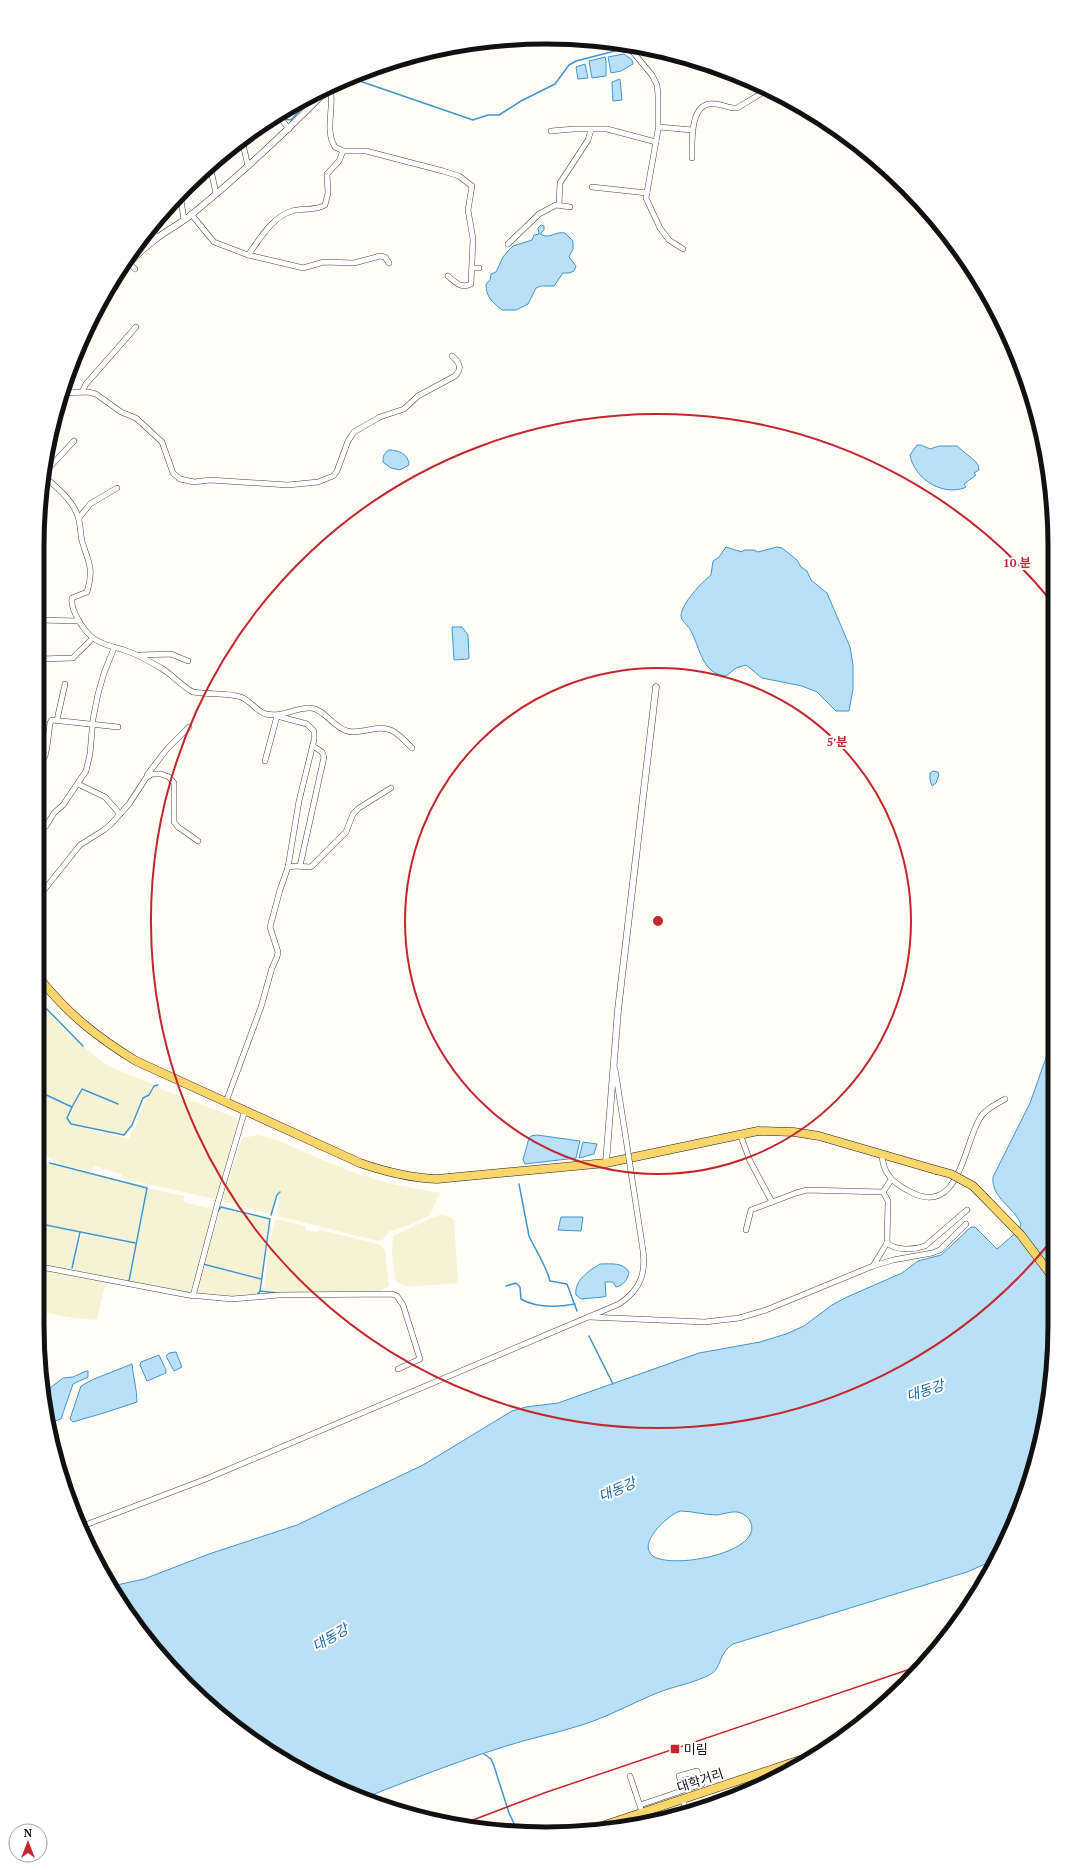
<svg xmlns="http://www.w3.org/2000/svg" width="1092" height="1871" font-family="'PT Serif','Noto Sans KR',serif">
<style>
.industrial{fill:#eee6ef}
.farmland{fill:#f6f3d4}
.water{fill:#b9e0f7;stroke:#3f96cf;fill-rule:evenodd}
.lines{fill:none;stroke-linecap:round;stroke-linejoin:round}
.stream{stroke:#3f96cf;stroke-width:1.5}
.minor-casing{stroke:#444;stroke-width:6}
.tertiary-casing{stroke:#444;stroke-width:7}
.primary-casing{stroke:#222;stroke-width:9}
.minor{stroke:#fff;stroke-width:5}
.tertiary{stroke:#fff;stroke-width:6}
.primary{stroke:#f9d66b;stroke-width:8}
.rail{stroke:#c4262e;stroke-width:1.5}
.minor-bridge-casing{stroke:#444;stroke-width:6;stroke-linecap:butt}
.primary-bridge-casing{stroke:#222;stroke-width:9;stroke-linecap:butt}
.minor-bridge{stroke:#fff;stroke-width:5}
.primary-bridge{stroke:#f9d66b;stroke-width:8}
.ring{fill:none;stroke:#c4262e;stroke-width:2}
.poi-dot{fill:#c4262e;stroke:#fff;stroke-width:1.5}
.labels{text-anchor:middle;dominant-baseline:central;stroke-width:4;stroke-linejoin:round;paint-order:stroke}
.poi-label{font-size:13px;fill:#111;stroke:#fff;text-anchor:start}
.street-label{font-size:13px;fill:#111;stroke:#fff}
.water-label{font-size:14px;font-style:italic;fill:#1768a6;stroke:#fff}
.rim{fill:none;stroke:#111;stroke-width:5}
.centre{fill:#c4262e;stroke:#fff;stroke-width:2}
.ring-label{font-size:12px;text-anchor:middle;font-weight:bold;fill:#c4262e;stroke:#fff;stroke-width:4;stroke-linejoin:round;paint-order:stroke}
</style>
<rect width="100%" height="100%" fill="#fffdf5"/>
<path class="industrial" d="M 801,1765 L 800,1766 L 740,1793 L 738,1788 Z"/>
<g class="farmland">
<path d="M 40,1003 L 68,1033 L 98,1059 L 113,1068 L 153,1084 L 148,1095 L 143,1097 L 130,1128 L 124,1135 L 73,1124 L 68,1118 L 81,1090 L 118,1105 L 118,1103 L 80,1089 L 72,1106 L 40,1092 L 40,1021 L 55,1035 L 40,1020 Z"/>
<path d="M 156,1087 L 239,1119 L 217,1197 L 214,1199 L 122,1178 L 122,1175 L 118,1173 L 94,1166 L 92,1171 L 62,1165 L 54,1161 L 46,1154 L 47,1150 L 40,1147 L 40,1093 L 71,1107 L 67,1118 L 72,1125 L 129,1139 L 148,1097 Z"/>
<path d="M 258,1135 L 277,1140 L 341,1168 L 361,1175 L 392,1184 L 440,1193 L 430,1215 L 412,1224 L 390,1231 L 382,1240 L 378,1241 L 277,1216 L 280,1191 L 276,1194 L 271,1214 L 226,1202 L 222,1200 L 242,1138 Z"/>
<path d="M 48,1163 L 146,1188 L 135,1242 L 41,1223 L 44,1167 Z"/>
<path d="M 148,1188 L 184,1196 L 183,1202 L 213,1209 L 192,1288 L 189,1292 L 186,1293 L 130,1281 Z"/>
<path d="M 221,1207 L 269,1219 L 261,1278 L 204,1263 Z"/>
<path d="M 442,1215 L 452,1218 L 454,1221 L 458,1283 L 418,1286 L 407,1286 L 398,1283 L 395,1279 L 392,1255 L 393,1236 L 434,1217 Z"/>
<path d="M 275,1219 L 306,1226 L 305,1230 L 317,1232 L 320,1230 L 379,1244 L 385,1251 L 389,1286 L 380,1291 L 278,1292 L 264,1290 L 267,1262 Z"/>
<path d="M 41,1225 L 77,1232 L 71,1270 L 41,1265 Z"/>
<path d="M 83,1235 L 135,1244 L 128,1281 L 76,1271 L 74,1268 L 81,1236 Z"/>
<path d="M 203,1265 L 260,1280 L 259,1292 L 255,1294 L 234,1296 L 200,1293 L 197,1289 Z"/>
<path d="M 41,1268 L 106,1280 L 97,1320 L 74,1318 L 41,1312 Z"/>
</g>
<g class="water">
<path d="M 624,54 L 632,60 L 633,64 L 621,71 L 611,73 L 608,57 Z"/>
<path d="M 605,57 L 606,61 L 606,76 L 592,78 L 589,61 Z"/>
<path d="M 585,64 L 588,78 L 578,79 L 576,67 Z"/>
<path d="M 620,79 L 622,100 L 613,101 L 612,82 Z"/>
<path d="M 541,225 L 544,226 L 544,230 L 540,234 C 551,240 553,231 565,233 L 573,241 L 573,249 L 569,257 L 576,266 L 574,271 L 569,273 L 563,273 L 554,286 L 541,286 L 536,288 L 528,304 L 516,310 L 502,310 C 492,302 486,297 486,284 L 490,280 L 491,274 L 496,272 L 503,257 L 508,251 L 513,246 L 532,240 L 534,235 L 539,234 L 538,228 Z"/>
<path d="M 917,445 L 921,445 L 930,449 L 939,446 L 957,446 L 975,461 L 978,465 L 979,470 L 974,473 L 976,475 L 964,484 L 966,487 L 964,488 C 941,496 914,478 910,455 Z"/>
<path d="M 389,450 C 398,450 409,454 409,465 L 400,470 L 391,468 L 383,462 C 383,456 384,453 389,450 Z"/>
<path d="M 726,547 L 742,552 L 744,550 L 754,550 L 758,552 L 777,547 L 782,548 L 797,560 L 801,567 L 807,571 L 811,580 L 827,593 L 850,647 L 853,665 L 853,689 L 849,711 L 836,711 L 817,692 L 802,686 L 762,678 L 746,665 L 736,668 L 726,676 C 702,674 700,648 691,631 C 689,626 681,621 681,616 C 681,604 702,582 711,575 L 713,561 L 719,557 Z"/>
<path d="M 452,627 L 462,627 L 468,635 L 469,658 L 468,659 L 454,660 Z"/>
<path d="M 933,771 L 938,772 L 939,775 L 936,783 L 932,786 L 930,780 L 930,773 Z"/>
<path d="M 1054,1035 L 1054,1359 L 1028,1488 L 992,1561 L 967,1572 L 733,1644 C 718,1653 722,1668 711,1674 C 695,1683 674,1686 657,1693 C 633,1703 609,1716 585,1724 C 558,1733 530,1738 503,1747 C 456,1762 410,1780 364,1798 L 321,1782 L 263,1748 L 186,1685 L 142,1635 L 112,1586 L 144,1579 L 209,1554 L 297,1525 L 423,1465 L 512,1411 L 526,1407 L 558,1403 L 699,1353 L 760,1342 L 786,1334 L 804,1326 L 832,1305 L 847,1297 L 902,1273 L 918,1261 L 941,1255 L 971,1227 L 975,1227 L 997,1249 L 1019,1230 L 1021,1224 C 1014,1207 991,1198 993,1177 L 1030,1103 ZM 680,1511 C 693,1511 704,1515 717,1515 C 724,1514 734,1510 741,1513 C 745,1515 748,1517 750,1521 C 766,1552 673,1570 653,1556 C 636,1544 668,1515 680,1511 Z"/>
<path d="M 537,1135 L 580,1141 L 576,1158 L 525,1164 L 523,1160 L 529,1138 L 531,1136 Z"/>
<path d="M 583,1142 L 597,1144 L 594,1154 L 579,1158 Z"/>
<path d="M 561,1217 L 583,1217 L 581,1231 L 558,1230 Z"/>
<path d="M 600,1264 C 611,1264 623,1262 629,1272 C 628,1279 624,1285 616,1287 L 613,1282 L 605,1282 L 606,1296 L 603,1297 L 581,1299 L 576,1295 C 574,1281 588,1271 600,1264 Z"/>
<path d="M 176,1352 L 182,1367 L 174,1371 L 166,1356 L 169,1353 Z"/>
<path d="M 159,1355 L 166,1370 L 166,1373 L 147,1381 L 140,1365 L 141,1362 Z"/>
<path d="M 132,1364 C 133,1377 137,1389 137,1402 L 107,1412 L 73,1422 L 70,1419 L 81,1386 L 94,1379 Z"/>
<path d="M 86,1371 L 88,1371 L 88,1377 L 73,1384 L 61,1419 L 49,1423 L 44,1402 L 50,1388 L 63,1378 L 73,1377 Z"/>
</g>
<g class="lines">
<g class="stream">
<path d="M 348,77 L 473,120 L 488,115 L 499,115 L 521,101 L 555,84 L 569,65 L 576,61 L 619,50"/>
<path d="M 270,119 L 278,119"/>
<path d="M 284,119 L 291,120 L 312,97"/>
<path d="M 40,1002 L 83,1046"/>
<path d="M 40,1092 L 72,1107 L 82,1089 L 118,1104"/>
<path d="M 72,1107 L 67,1118 L 71,1124 L 124,1135 L 132,1125 L 143,1098 L 149,1095 L 154,1086 L 158,1085"/>
<path d="M 50,1163 L 147,1188 L 129,1281"/>
<path d="M 519,1184 L 529,1236 C 536,1251 546,1265 550,1281 L 567,1284 L 577,1311"/>
<path d="M 218,1211 L 221,1207 L 270,1219 L 260,1291"/>
<path d="M 271,1215 L 277,1195 L 280,1192"/>
<path d="M 41,1224 L 135,1243"/>
<path d="M 203,1264 L 261,1279"/>
<path d="M 72,1268 L 80,1232"/>
<path d="M 506,1286 L 516,1283 L 520,1287 L 521,1299 C 536,1308 558,1307 575,1304"/>
<path d="M 257,1295 L 260,1291 L 278,1293"/>
<path d="M 589,1336 L 613,1384"/>
<path d="M 484,1754 L 491,1759 L 494,1766 L 509,1813 L 517,1830"/>
</g>
<defs>
<g id="minor">
<path d="M 627,45 L 652,75 L 657,85 L 658,95 L 658,130 L 646,198 L 660,228 L 669,240 L 683,249"/>
<path d="M 330,87 C 335,107 324,130 335,147 L 343,151 L 366,151 L 443,171 L 459,176 L 472,186 L 468,210 L 473,239 L 471,284 C 461,289 455,282 448,276"/>
<path d="M 278,115 L 289,129"/>
<path d="M 659,127 L 692,130"/>
<path d="M 551,131 L 574,129 L 607,129 L 656,142"/>
<path d="M 242,140 L 248,166"/>
<path d="M 692,158 C 692,143 690,107 709,104 C 719,102 728,109 737,108 L 767,90"/>
<path d="M 210,166 L 216,193"/>
<path d="M 592,187 L 647,193"/>
<path d="M 180,193 L 184,220"/>
<path d="M 559,204 L 560,183 L 588,140 L 591,130"/>
<path d="M 191,214 L 214,242 L 248,255 L 291,265 L 303,268 L 324,262 L 354,263 L 380,256 L 385,257 L 389,263"/>
<path d="M 151,228 L 157,238"/>
<path d="M 508,244 L 539,214 L 556,205 L 570,207"/>
<path d="M 248,255 C 260,239 272,217 292,211 C 302,208 316,211 325,205 L 328,193 L 327,174 L 339,161 L 343,151"/>
<path d="M 129,263 L 135,269"/>
<path d="M 473,268 L 479,268"/>
<path d="M 82,392 L 86,384 L 136,327"/>
<path d="M 62,393 L 88,392 L 96,394 L 121,412 L 136,418 L 162,442 L 173,473 L 180,479 L 194,482 L 210,480 L 288,485 L 318,482 L 333,476 L 337,471 L 348,441 L 354,432 L 380,417 L 404,409 L 418,396 L 455,376 C 463,368 459,362 452,356"/>
<path d="M 47,470 L 74,441"/>
<path d="M 45,477 C 57,488 74,501 78,517 C 81,525 80,533 82,541 C 89,564 94,568 87,592 L 72,598 C 70,610 84,631 93,638 C 102,645 114,647 124,650 C 137,654 149,661 161,668 C 172,674 181,686 193,692 C 209,695 226,692 241,697 C 251,701 257,712 266,714 C 282,718 296,707 311,708 C 324,709 333,727 347,731 C 354,733 361,731 368,730 C 391,724 397,733 412,748"/>
<path d="M 79,518 L 90,504 L 117,488"/>
<path d="M 39,620 L 79,621"/>
<path d="M 140,655 L 171,654 L 188,661"/>
<path d="M 39,659 L 73,658 C 79,650 87,646 92,638"/>
<path d="M 57,720 L 65,684"/>
<path d="M 265,761 L 277,716 L 307,724 L 314,731 L 314,740 L 299,801 L 288,867"/>
<path d="M 39,766 L 45,756 L 47,747 L 50,723 L 52,720 L 118,727"/>
<path d="M 147,775 L 167,749 L 189,727"/>
<path d="M 78,784 L 105,797 L 120,814"/>
<path d="M 39,832 L 46,826 L 54,813 L 63,805 L 86,771 L 90,754 L 93,719 L 98,694 L 104,673 L 114,648"/>
<path d="M 300,866 L 324,757 L 322,752 L 313,746"/>
<path d="M 40,895 L 80,845 L 104,830 L 111,824 L 129,804 L 146,778 L 152,774 L 161,774 L 169,777 L 174,783 L 174,822 L 178,827 L 198,841"/>
<path d="M 615,1069 L 626,1139"/>
<path d="M 226,1102 L 261,1007 L 272,968 L 277,957 L 278,952 L 270,927 L 280,890 L 288,867 L 296,866 L 310,867 L 312,866 L 346,832 L 353,814 L 359,808 L 391,788"/>
<path d="M 740,1134 L 750,1161 L 772,1202"/>
<path d="M 882,1155 C 883,1173 892,1182 907,1190 C 959,1221 963,1146 980,1118 C 985,1109 997,1104 1005,1099"/>
<path d="M 883,1192 L 891,1180"/>
<path d="M 746,1230 L 751,1210 L 796,1193 L 807,1190 L 883,1192 L 888,1201 L 887,1243 L 873,1266"/>
<path d="M 887,1243 C 897,1251 914,1250 925,1246 L 967,1210"/>
<path d="M 41,1267 L 188,1295 L 232,1299 L 279,1295 L 392,1294 L 397,1296 L 403,1305 L 420,1359 L 398,1369"/>
<path d="M 193,1296 L 218,1202 L 245,1110"/>
<path d="M 589,1317 L 705,1322 L 739,1318 L 766,1310 L 873,1266 L 893,1260 L 932,1253 L 940,1250 L 966,1224"/>
<path d="M 80,1527 L 206,1479 L 619,1304 C 642,1289 647,1271 642,1244"/>
<path d="M 630,1776 L 642,1812"/>
<path d="M 683,1798 L 686,1813"/>
<path d="M 640,1805 L 702,1784 L 697,1771 L 679,1776 L 684,1790"/>
</g>
<g id="tertiary">
<path d="M 116,277 C 128,263 141,250 156,239 C 167,230 180,224 191,215 C 240,175 286,132 330,87"/>
<path d="M 606,1163 L 618,1010 L 656,687"/>
</g>
<g id="primary">
<path d="M 40,979 C 69,1015 97,1037 136,1061 L 360,1163 C 386,1172 409,1178 437,1179 L 606,1163 L 758,1131 L 794,1132 L 819,1136 L 936,1170"/>
<path d="M 590,1830 L 818,1754"/>
</g>
</defs>
<use href="#minor" class="minor-casing"/>
<use href="#tertiary" class="tertiary-casing"/>
<use href="#primary" class="primary-casing"/>
<use href="#minor" class="minor"/>
<use href="#tertiary" class="tertiary"/>
<use href="#primary" class="primary"/>
<path class="rail" d="M 465,1823 L 544,1793 L 925,1664"/>
<defs>
<path id="minor-bridge" d="M 626,1139 L 642,1244"/>
<path id="primary-bridge" d="M 936,1170 L 951,1174 L 973,1186 L 1021,1235 L 1054,1279"/>
</defs>
<use href="#minor-bridge" class="minor-bridge-casing"/>
<use href="#primary-bridge" class="primary-bridge-casing"/>
<use href="#minor-bridge" class="minor-bridge"/>
<use href="#primary-bridge" class="primary-bridge"/>
</g>
<g class="ring">
<circle cx="658" cy="921" r="253"/>
<path d="M1052 1240A507 507 0 1 1 1052 602"/>
</g>
<rect class="poi-dot" x="670" y="1744" width="10" height="10" rx="2"/>
<g class="labels">
<g class="poi-label">
<text x="684" y="1749">미림</text>
</g>
<g class="street-label">
<text transform="translate(700 1780) rotate(-18)">대학거리</text>
</g>
<g class="water-label">
<text transform="translate(925 1390) rotate(-18)">대동강</text>
<text transform="translate(617 1489) rotate(-23)">대동강</text>
<text transform="translate(330 1637) rotate(-30)">대동강</text>
</g>
</g>
<path d="M0 0H1092V1871H0ZM546 44H546A502 502 0 0 1 1048 546V1325A502 502 0 0 1 546 1827H546A502 502 0 0 1 44 1325V546A502 502 0 0 1 546 44Z" fill="#fff" fill-rule="evenodd"/>
<path class="rim" d="M546 44H546A502 502 0 0 1 1048 546V1325A502 502 0 0 1 546 1827H546A502 502 0 0 1 44 1325V546A502 502 0 0 1 546 44Z"/>
<circle cx="658" cy="921" r="6" class="centre"/>
<g class="ring-label">
<text x="1017" y="567">10 분</text>
<text x="837" y="746">5 분</text>
</g>
<g transform="translate(28 1843)"><circle r="19" fill="#ffffff" stroke="#a0a0a0"/>
<path d="M0-3L7 15L0 10L-7 15Z" fill="#c4262e"/>
<text y="-6" font-size="11" font-weight="bold" text-anchor="middle" fill="#111111">N</text>
</g>
</svg>
